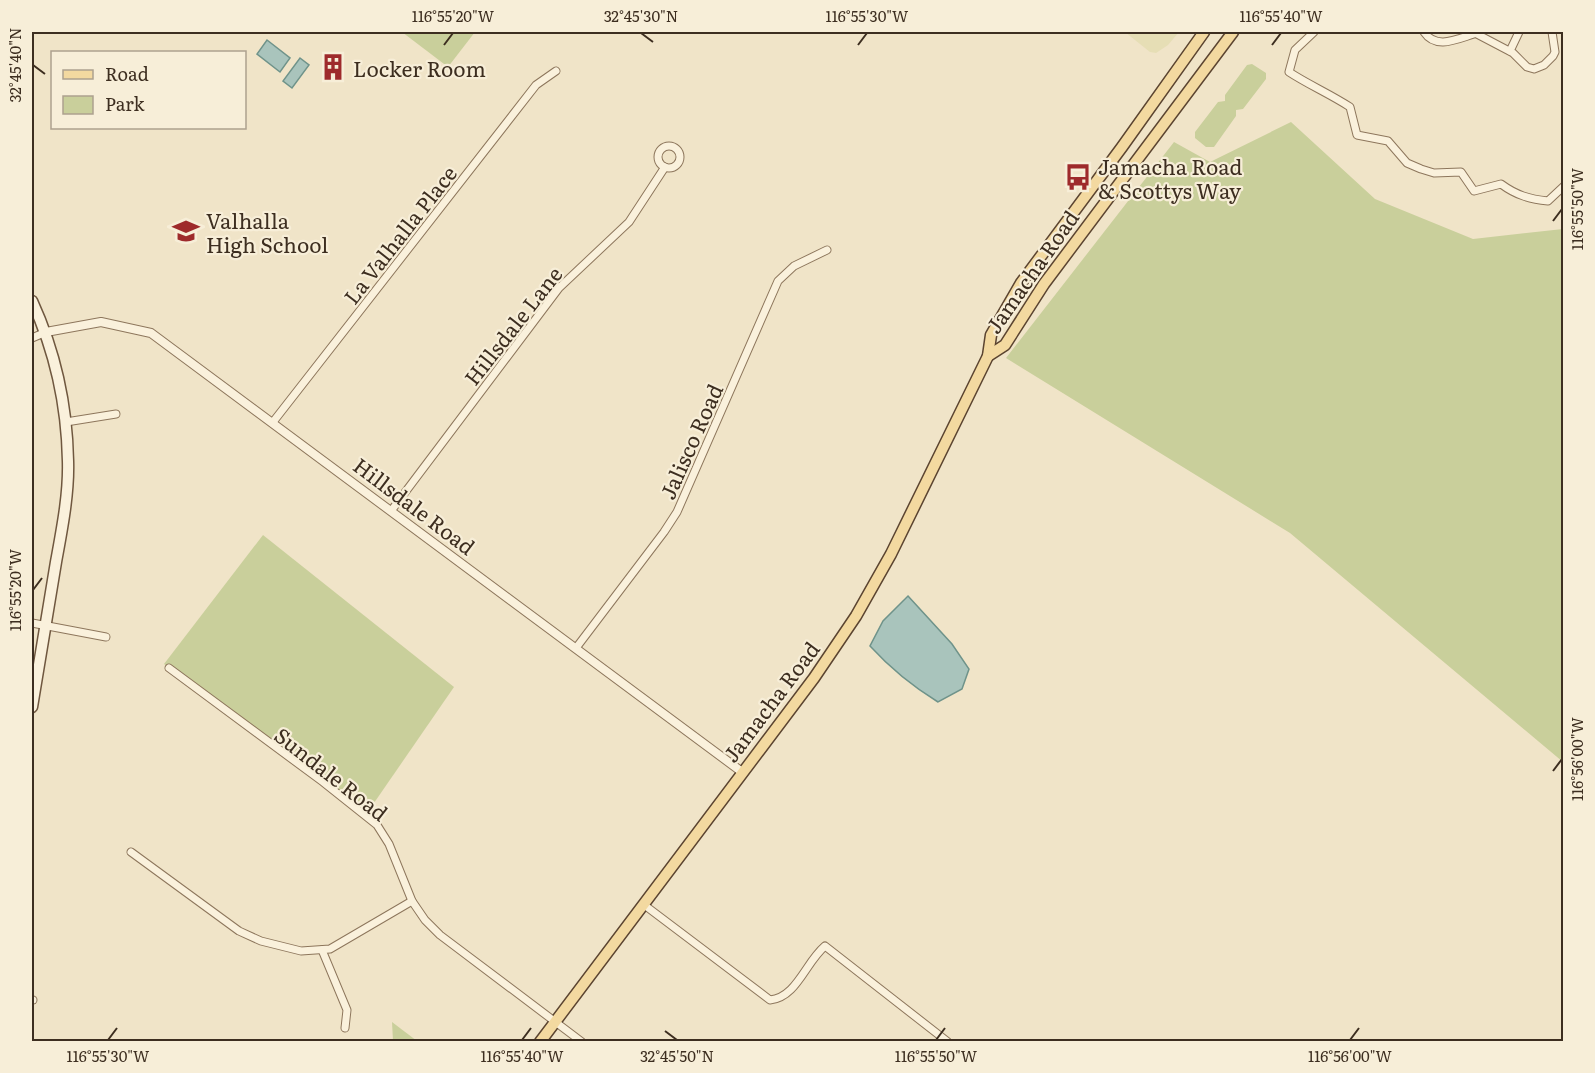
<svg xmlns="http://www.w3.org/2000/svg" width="1595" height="1073" font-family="Literata,serif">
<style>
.farmland{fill:#e6deb5}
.green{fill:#c9cf9b}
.water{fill:#a9c4bc;stroke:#6f938a;stroke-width:1.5}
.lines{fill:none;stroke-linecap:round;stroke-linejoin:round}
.minor-casing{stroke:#8d765c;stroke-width:9}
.tertiary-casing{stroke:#8d765c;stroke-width:10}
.secondary-casing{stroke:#6f573f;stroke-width:13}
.primary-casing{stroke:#5b4430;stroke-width:13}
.minor{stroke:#faf1dc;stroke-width:7}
.tertiary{stroke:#faf1dc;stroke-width:8}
.secondary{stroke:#faf1dc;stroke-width:10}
.primary{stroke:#f3d9a0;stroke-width:10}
.ticks{fill:none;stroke:#3d2e20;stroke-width:2}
.labels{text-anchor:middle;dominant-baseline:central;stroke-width:4.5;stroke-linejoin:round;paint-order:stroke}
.poi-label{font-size:21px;fill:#3d2e20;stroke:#f7eed8;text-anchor:start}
.street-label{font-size:21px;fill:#3d2e20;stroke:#f7eed8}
.neatline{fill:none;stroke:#3d2e20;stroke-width:2}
.ticks-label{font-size:15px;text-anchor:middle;fill:#3d2e20}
</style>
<rect width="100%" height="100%" fill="#f0e4c8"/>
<path class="farmland" d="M 1125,32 L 1179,32 L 1168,45 L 1156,53 L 1150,52 Z"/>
<g class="green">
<path d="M 402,32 L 475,32 L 448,67 Z"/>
<path d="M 1252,64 L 1266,73 L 1266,79 L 1243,109 L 1236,110 L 1236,116 L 1214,147 L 1206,147 L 1195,138 L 1195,132 L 1218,102 L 1225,101 L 1225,95 L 1247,65 Z"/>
<path d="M 1291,122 L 1375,199 L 1473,239 L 1563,229 L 1563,762 L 1290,533 L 1006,358 L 1174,142 L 1210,162 Z"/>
<path d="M 263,535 L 454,687 L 365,816 L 164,664 Z"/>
<path d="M 392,1022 L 417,1041 L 393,1041 Z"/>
</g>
<g class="water">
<path d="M 267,40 L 290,58 L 280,72 L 257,54 Z"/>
<path d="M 300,58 L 309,65 L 292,88 L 283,81 Z"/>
<path d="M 908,596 L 952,644 L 969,669 L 962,689 L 938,702 C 912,686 891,669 870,646 L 883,621 Z"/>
</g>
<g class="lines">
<defs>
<g id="minor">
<path d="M 1314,32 L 1295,50 L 1289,72 C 1309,85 1330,94 1350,107 L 1357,135 L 1388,141 L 1407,163 L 1421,169 L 1434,173 L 1461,172 L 1474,191 L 1501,184 C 1516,195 1529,199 1548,201 L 1564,186"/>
<path d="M 1424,32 C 1436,50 1457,39 1474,34"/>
<path d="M 1473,32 L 1513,53 L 1527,67 L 1534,69 L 1544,65 L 1553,56 L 1555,52 L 1552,32"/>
<path d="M 1510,51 L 1519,32"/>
<circle cx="669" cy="157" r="11"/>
<path d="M 32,338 L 46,332"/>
<path d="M 66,422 L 116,414"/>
<path d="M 273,422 L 536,85 L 556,71"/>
<path d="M 391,511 L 559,288 L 629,222 L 665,167"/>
<path d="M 32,623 L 106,637"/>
<path d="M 576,648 L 664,532 L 677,512 L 778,281 L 794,266 L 827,250"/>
<path d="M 169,668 L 323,782 L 377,825 L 389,844 L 412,901 L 425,920 L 440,935 L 582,1042"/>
<path d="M 131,852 L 239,931 L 261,941 L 301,951 L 330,949 L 412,901"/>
<path d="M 643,904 L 770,1000 C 797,997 805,963 825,946 L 948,1042"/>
<path d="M 322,950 L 347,1010 L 345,1028"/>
<path d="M 32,1000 L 33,1000"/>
</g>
<path id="tertiary" d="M 46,332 L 101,322 L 151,333 L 742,772"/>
<path id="secondary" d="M 32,301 C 55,351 67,407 68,461 C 69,494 62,529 56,562 C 48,610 40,658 32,707"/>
<g id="primary">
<path d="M 988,356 L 1005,345 L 1044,284 L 1233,32"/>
<path d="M 540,1042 L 814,678 L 856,616 L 891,554 L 988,356 L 991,335 L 1021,283 L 1122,147 L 1204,32"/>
</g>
</defs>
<use href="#minor" class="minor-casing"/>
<use href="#tertiary" class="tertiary-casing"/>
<use href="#secondary" class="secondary-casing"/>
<use href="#primary" class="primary-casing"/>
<use href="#minor" class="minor"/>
<use href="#tertiary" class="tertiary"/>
<use href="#secondary" class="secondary"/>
<use href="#primary" class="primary"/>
</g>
<path class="ticks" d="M 641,33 L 653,42M 444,45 L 453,33M 858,45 L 867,33M 1272,45 L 1281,33M 33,65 L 45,74M 1553,221 L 1562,209M 33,590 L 42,578M 1553,771 L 1562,759M 665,1031 L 677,1040M 108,1040 L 117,1028M 522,1040 L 531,1028M 936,1040 L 945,1028M 1350,1040 L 1359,1028"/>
<defs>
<symbol id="building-bare" viewBox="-9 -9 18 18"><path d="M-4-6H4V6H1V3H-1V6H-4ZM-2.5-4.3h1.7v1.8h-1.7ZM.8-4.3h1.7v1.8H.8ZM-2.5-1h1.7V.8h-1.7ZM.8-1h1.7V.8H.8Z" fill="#9e2a2b" stroke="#f7eed8" stroke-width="2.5" paint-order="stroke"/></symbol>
<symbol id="bus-bare" viewBox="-9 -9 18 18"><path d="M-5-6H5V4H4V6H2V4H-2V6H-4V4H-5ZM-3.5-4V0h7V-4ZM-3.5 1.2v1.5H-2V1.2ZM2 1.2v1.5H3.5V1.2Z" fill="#9e2a2b" stroke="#f7eed8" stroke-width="2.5" paint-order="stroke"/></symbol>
<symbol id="school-bare" viewBox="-9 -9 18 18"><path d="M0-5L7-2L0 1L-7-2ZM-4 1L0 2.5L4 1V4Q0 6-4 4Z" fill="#9e2a2b" stroke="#f7eed8" stroke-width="2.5" paint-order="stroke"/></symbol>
</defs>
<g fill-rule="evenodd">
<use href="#building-bare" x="314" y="48" width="38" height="38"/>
<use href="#bus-bare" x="1059" y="158" width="38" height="38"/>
<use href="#school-bare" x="167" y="212" width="38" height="38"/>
</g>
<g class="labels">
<g class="poi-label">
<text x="353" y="67">Locker Room</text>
<text x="1098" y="165">Jamacha Road<tspan x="1098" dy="24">&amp; Scottys Way</tspan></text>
<text x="206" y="219">Valhalla<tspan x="206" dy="24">High School</tspan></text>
</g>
<g class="street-label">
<text transform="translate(399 234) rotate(-52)">La Valhalla Place</text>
<text transform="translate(1031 271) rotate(-55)">Jamacha Road</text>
<text transform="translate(512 325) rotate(-52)">Hillsdale Lane</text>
<text transform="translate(690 441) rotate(-66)">Jalisco Road</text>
<text transform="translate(415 505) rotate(37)">Hillsdale Road</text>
<text transform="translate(770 701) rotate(-53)">Jamacha Road</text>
<text transform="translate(332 773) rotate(38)">Sundale Road</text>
</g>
</g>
<rect width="1595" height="1073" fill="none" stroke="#f7eed8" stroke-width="66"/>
<rect x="51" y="51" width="195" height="78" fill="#f7eed8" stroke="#ada18e" stroke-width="1.5"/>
<rect x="63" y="70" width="30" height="9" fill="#f3d9a0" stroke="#ada18e" stroke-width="1.5"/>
<text x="105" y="81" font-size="18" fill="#3d2e20">Road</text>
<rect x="63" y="96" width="30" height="18" fill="#c9cf9b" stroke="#ada18e" stroke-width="1.5"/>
<text x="105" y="111" font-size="18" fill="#3d2e20">Park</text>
<rect x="33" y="33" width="1529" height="1007" class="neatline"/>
<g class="ticks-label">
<text x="453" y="22">116°55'20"W</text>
<text x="641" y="22">32°45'30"N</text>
<text x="867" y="22">116°55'30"W</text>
<text x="1281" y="22">116°55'40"W</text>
<text transform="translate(16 65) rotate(-90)" y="5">32°45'40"N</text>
<text transform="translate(1578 209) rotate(-90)" y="5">116°55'50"W</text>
<text transform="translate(16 590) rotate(-90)" y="5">116°55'20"W</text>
<text transform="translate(1578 759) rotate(-90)" y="5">116°56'00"W</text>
<text x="108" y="1062">116°55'30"W</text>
<text x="522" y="1062">116°55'40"W</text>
<text x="677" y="1062">32°45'50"N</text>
<text x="936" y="1062">116°55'50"W</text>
<text x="1350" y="1062">116°56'00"W</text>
</g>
</svg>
